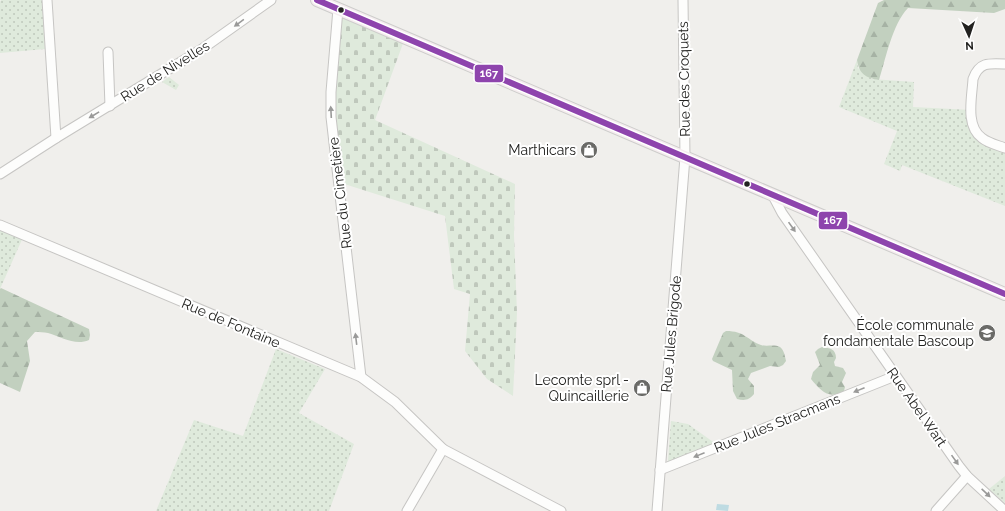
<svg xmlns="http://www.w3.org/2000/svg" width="1005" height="511" font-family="Raleway,sans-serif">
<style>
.grass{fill:url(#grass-dots)}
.forest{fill:url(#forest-firs)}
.cemetery{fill:url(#cemetery-stones)}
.water{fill:#bedbe2}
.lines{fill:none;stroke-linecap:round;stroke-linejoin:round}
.minor-casing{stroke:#c6c5c3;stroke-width:11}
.major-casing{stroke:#cdcdcb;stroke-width:14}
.minor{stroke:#fdfdfc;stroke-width:9}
.major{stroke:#f5edef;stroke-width:12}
.bus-1-casing{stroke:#fff;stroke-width:9}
.bus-1{stroke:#8e44ad;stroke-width:6}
.oneway{fill:#9a9a99}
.bus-dot{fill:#222220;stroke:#fff;stroke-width:1.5}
.labels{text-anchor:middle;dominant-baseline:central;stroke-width:4;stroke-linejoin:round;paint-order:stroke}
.street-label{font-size:14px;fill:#222220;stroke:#fff}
.poi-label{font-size:14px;fill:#222220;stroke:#fff;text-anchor:end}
.line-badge{stroke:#fff;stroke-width:1.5}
.badge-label{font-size:11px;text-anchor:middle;font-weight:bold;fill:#fff}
</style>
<defs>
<pattern id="grass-dots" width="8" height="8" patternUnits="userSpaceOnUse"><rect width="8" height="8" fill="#dfeadc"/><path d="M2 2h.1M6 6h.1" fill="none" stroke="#bfc8bc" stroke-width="1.8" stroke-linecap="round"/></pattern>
<pattern id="forest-firs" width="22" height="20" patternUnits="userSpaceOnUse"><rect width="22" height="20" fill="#c2d0bf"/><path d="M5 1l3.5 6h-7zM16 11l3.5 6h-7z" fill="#a6b2a4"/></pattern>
<pattern id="cemetery-stones" width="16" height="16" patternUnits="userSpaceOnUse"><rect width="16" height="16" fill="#dfeadc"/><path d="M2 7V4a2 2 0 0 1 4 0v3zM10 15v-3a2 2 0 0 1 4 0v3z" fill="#bfc8bc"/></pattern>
</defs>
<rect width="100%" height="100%" fill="#f0efec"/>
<g class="grass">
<path d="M 1,0 L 42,0 L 45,49 L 0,53 L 0,2 Z"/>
<path d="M 857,60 L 858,68 L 872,79 L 914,82 L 913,107 L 972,110 L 973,128 L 1005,148 L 1005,206 L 902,165 L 900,171 L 884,164 L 897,131 L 839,107 Z"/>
<path d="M 169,77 L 179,85 L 176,90 L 162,82 Z"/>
<path d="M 0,225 L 24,235 L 0,289 Z"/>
<path d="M 276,349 L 325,369 L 299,413 L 354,444 L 329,511 L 156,511 L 194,420 L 243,436 Z"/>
<path d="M 671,421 L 688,424 L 716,444 L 672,461 L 668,461 Z"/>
<path d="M 1005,476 L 1005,503 L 989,489 Z"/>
</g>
<g class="forest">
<path d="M 884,0 L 1005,0 L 1005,9 L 994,13 L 908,8 C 892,25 886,58 879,80 C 866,78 859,74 857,60 L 878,3 Z"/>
<path d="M 1,288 L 89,329 L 90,335 L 89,340 C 75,346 62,337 48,333 C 44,332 39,332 35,332 L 27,341 L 30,361 L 20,392 L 0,383 L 0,289 Z"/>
<path d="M 726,331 C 745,331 747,340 761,345 C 767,347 774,344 780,347 C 784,350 785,356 786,361 L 783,365 L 779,367 L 770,366 L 751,373 L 748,379 L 754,386 L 754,394 C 749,400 745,401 737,399 L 733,391 L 732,370 L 713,361 L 712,359 L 723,333 Z"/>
<path d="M 822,347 C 830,348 836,349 836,358 L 834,362 L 835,366 L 843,368 L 846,373 L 842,382 L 845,387 L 844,391 C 829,400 821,391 811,379 L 813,372 L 820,365 L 815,352 L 818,349 Z"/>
</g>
<path class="cemetery" d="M 338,9 L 405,38 L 375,120 L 515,184 L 514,235 L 517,313 L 513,396 L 487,379 L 465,351 L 470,294 L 454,289 L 445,216 L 338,182 L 331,117 Z"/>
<path class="water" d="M 717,504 L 729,505 L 728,511 L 716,510 Z"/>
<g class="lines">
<defs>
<g id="minor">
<path d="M 47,0 L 56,138"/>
<path d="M 338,9 L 331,92 L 331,117 L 361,377"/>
<path d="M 108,52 L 110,106"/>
<path d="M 1005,64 C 989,63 979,62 973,79 C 972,97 965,126 982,138 C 988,143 997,145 1005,148"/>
<path d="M 0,174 L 56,138 L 202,49 L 271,0"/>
<path d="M 772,194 L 782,213 L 959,466 L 967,476 L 1005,511"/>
<path d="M 0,225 L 361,377 L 395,402 L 443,449 L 561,511"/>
<path d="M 660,470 L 895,376"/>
<path d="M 407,511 L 443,449"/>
<path d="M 657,511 L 685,157 L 683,0"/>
<path d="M 936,511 L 967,476"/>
</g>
<path id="major" d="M 317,0 L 1005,294"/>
</defs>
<use href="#minor" class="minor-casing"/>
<use href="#major" class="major-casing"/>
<use href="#minor" class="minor"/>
<use href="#major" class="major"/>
<defs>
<path id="bus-1" d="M 317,0 L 1005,294"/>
</defs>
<use href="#bus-1" class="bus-1-casing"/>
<use href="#bus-1" class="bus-1"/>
</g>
<defs><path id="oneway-solid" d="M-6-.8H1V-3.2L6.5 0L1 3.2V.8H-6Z"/></defs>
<g class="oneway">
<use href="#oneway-solid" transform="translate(239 23) rotate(144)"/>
<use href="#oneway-solid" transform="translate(331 112) rotate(-93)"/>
<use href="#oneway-solid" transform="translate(94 115) rotate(149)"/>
<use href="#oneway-solid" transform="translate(792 227) rotate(55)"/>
<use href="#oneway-solid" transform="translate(356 339) rotate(-97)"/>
<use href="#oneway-solid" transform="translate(859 390) rotate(158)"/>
<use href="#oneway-solid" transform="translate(699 455) rotate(158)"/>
<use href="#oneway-solid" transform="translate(955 460) rotate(55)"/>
<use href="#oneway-solid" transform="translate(986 493) rotate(43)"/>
</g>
<defs>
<symbol id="shop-disc" viewBox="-11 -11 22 22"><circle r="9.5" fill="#6a6a67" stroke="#fff"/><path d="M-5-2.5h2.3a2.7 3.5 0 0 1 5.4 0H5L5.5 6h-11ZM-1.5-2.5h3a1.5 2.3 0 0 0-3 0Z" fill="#fff"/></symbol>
<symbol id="school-disc" viewBox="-11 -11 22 22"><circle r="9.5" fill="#6a6a67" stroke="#fff"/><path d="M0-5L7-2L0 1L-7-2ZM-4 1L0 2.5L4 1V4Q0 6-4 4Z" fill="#fff"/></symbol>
</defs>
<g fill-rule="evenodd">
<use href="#shop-disc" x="579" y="140" width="20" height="20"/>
<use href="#school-disc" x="977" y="323" width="20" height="20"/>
<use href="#shop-disc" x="632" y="378" width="20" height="20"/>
</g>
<g class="bus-dot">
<circle cx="341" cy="10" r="3.5"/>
<circle cx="747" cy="184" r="3.5"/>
</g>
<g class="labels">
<g class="street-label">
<text transform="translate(165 71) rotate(-32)">Rue de Nivelles</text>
<text transform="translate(684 79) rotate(-91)">Rue des Croquets</text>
<text transform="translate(340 193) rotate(-97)">Rue du Cimetière</text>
<text transform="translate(231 323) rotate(23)">Rue de Fontaine</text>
<text transform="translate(671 334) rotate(-85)">Rue Jules Brigode</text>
<text transform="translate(917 407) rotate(55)">Rue Abel Wart</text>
<text transform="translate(777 423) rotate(-22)">Rue Jules Stracmans</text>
</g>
<g class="poi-label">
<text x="576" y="150">Marthicars</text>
<text x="974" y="325">École communale<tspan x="974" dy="16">fondamentale Bascoup</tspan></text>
<text x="629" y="380">Lecomte sprl -<tspan x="629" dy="16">Quincaillerie</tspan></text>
</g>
</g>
<g class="line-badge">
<rect x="474" y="64" width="30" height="19" rx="4" fill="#8e44ad"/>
<rect x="818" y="211" width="30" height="19" rx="4" fill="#8e44ad"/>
</g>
<g class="badge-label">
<text x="489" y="77">167</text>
<text x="833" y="224">167</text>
</g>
<g transform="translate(969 36) rotate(177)" stroke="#ffffff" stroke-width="3" paint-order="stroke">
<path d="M0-3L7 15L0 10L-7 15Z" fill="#222220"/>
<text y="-6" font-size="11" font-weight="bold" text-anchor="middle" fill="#222220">N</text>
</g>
</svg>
